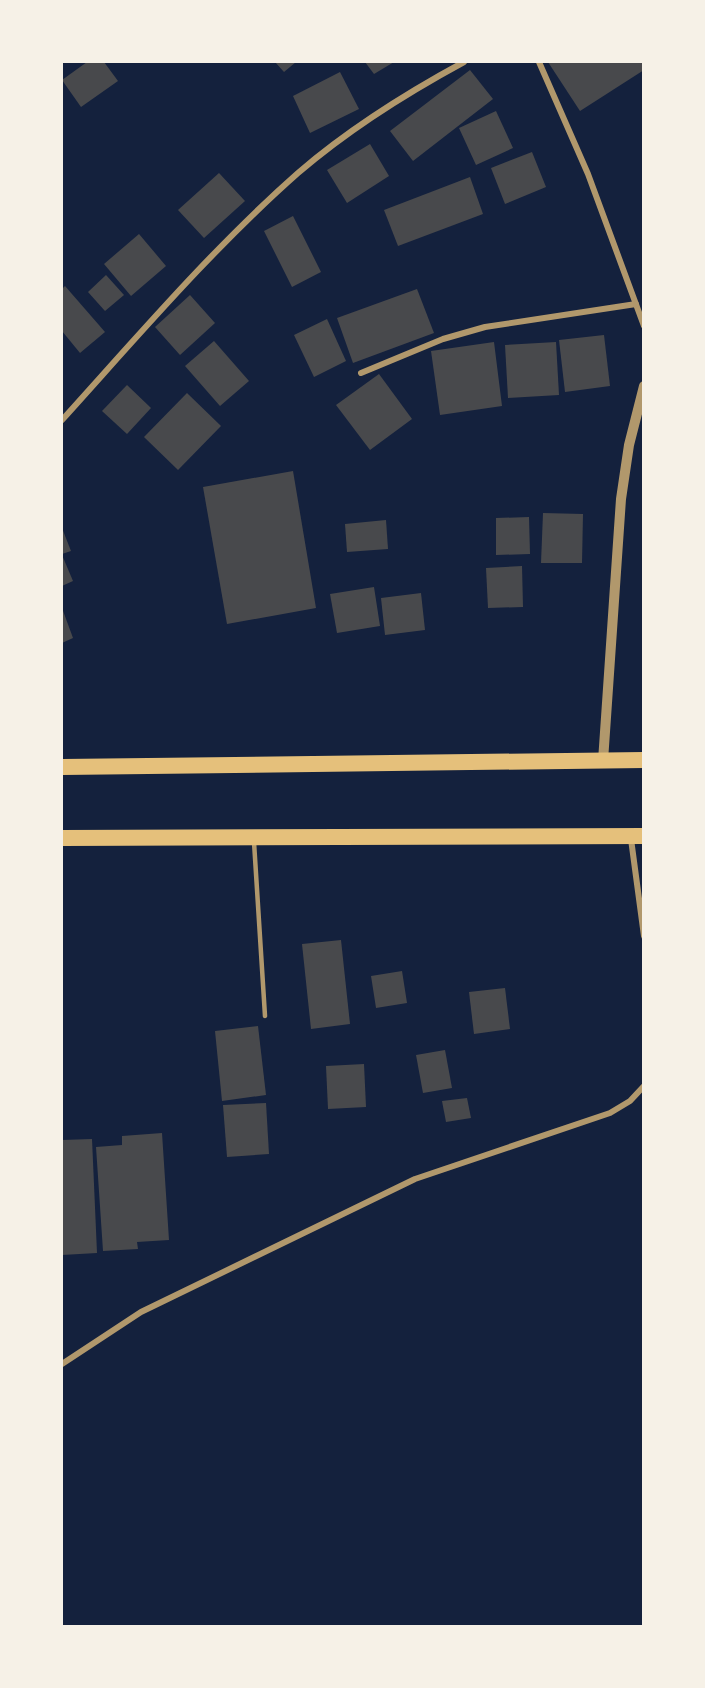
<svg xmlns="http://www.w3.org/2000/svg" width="705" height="1688" font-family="'Fira Sans Condensed',sans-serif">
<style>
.building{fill:#48494c}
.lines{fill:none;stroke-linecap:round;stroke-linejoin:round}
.service{stroke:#b1986c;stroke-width:4.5}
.minor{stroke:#b1986c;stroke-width:6}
.tertiary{stroke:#b1986c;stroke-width:10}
.trunk{stroke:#e5c07b;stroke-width:16}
</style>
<rect width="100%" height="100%" fill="#14213d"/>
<g class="building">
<path d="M 87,62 L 104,62 L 118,81 L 81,107 L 62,80 Z"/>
<path d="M 275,62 L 296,62 L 284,72 Z"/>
<path d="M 365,62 L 394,62 L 374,74 Z"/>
<path d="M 548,62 L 644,62 L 644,70 L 580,111 Z"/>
<path d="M 470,70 L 493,99 L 413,161 L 390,131 Z"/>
<path d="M 340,72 L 359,109 L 310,133 L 293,96 Z"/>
<path d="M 496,111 L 513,148 L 476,165 L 459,128 Z"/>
<path d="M 370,144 L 389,176 L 347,203 L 327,170 Z"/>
<path d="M 532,152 L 546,187 L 505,204 L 491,168 Z"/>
<path d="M 219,173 L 245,201 L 204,238 L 178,210 Z"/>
<path d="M 470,177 L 483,214 L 398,246 L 384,210 Z"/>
<path d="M 293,216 L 321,272 L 292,287 L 264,231 Z"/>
<path d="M 139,234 L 166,266 L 131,296 L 104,264 Z"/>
<path d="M 106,275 L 124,295 L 105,311 L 88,292 Z"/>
<path d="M 65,286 L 105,332 L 80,353 L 62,331 L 62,289 Z"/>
<path d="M 417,289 L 434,333 L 353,363 L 337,318 Z"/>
<path d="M 190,295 L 215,323 L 180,355 L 155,327 Z"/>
<path d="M 327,319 L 346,361 L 314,377 L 294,335 Z"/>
<path d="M 604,335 L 610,386 L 565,392 L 559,340 Z"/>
<path d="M 214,341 L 249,381 L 220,406 L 185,366 Z"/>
<path d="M 494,342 L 502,406 L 440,415 L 431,351 Z"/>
<path d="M 556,342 L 559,395 L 508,398 L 505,345 Z"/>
<path d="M 379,374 L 412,419 L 370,450 L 336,405 Z"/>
<path d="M 127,385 L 151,408 L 127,434 L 102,411 Z"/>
<path d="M 187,393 L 221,426 L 178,470 L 144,437 Z"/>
<path d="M 293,471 L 316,608 L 227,624 L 203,487 Z"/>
<path d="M 543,513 L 583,514 L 582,563 L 541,563 Z"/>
<path d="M 529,517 L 530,554 L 496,555 L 496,518 Z"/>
<path d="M 386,520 L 388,549 L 347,552 L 345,524 Z"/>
<path d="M 62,528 L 71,551 L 62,554 Z"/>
<path d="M 62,555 L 73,581 L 62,586 Z"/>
<path d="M 522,566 L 523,607 L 488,608 L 486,568 Z"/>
<path d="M 374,587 L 380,626 L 337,633 L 330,594 Z"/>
<path d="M 421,593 L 425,630 L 385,635 L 381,598 Z"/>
<path d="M 62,608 L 73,638 L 62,643 Z"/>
<path d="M 341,940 L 350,1024 L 311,1029 L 302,944 Z"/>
<path d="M 402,971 L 407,1003 L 376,1008 L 371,976 Z"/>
<path d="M 505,988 L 510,1029 L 474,1034 L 469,992 Z"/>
<path d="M 258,1026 L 266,1095 L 222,1101 L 215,1031 Z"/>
<path d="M 445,1050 L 452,1088 L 423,1093 L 416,1055 Z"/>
<path d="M 364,1064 L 366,1107 L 328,1109 L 326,1066 Z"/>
<path d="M 467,1098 L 471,1118 L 446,1122 L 442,1101 Z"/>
<path d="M 266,1103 L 269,1154 L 227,1157 L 223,1105 Z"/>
<path d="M 162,1133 L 169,1240 L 137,1242 L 138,1249 L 103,1251 L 96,1147 L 122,1145 L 122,1136 Z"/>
<path d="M 92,1139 L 97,1253 L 62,1255 L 62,1140 Z"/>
</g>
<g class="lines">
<path class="service" d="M 254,842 L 265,1016"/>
<g class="minor">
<path d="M 539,62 L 588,174 L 644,326"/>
<path d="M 361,373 L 443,339 L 485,327 L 636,304"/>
<path d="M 62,420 C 138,336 213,248 298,173 C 349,129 405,94 464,62"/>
<path d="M 631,839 L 644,936"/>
<path d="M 62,1364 L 141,1312 L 415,1179 L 610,1113 L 630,1101 L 644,1086"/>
</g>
<path class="tertiary" d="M 603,761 L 621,499 L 629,445 L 644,386"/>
<g class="trunk">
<path d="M 62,767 L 644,760"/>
<path d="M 62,838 L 644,836"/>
</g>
</g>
<rect width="705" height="1688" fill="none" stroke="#f6f1e7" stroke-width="126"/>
</svg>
